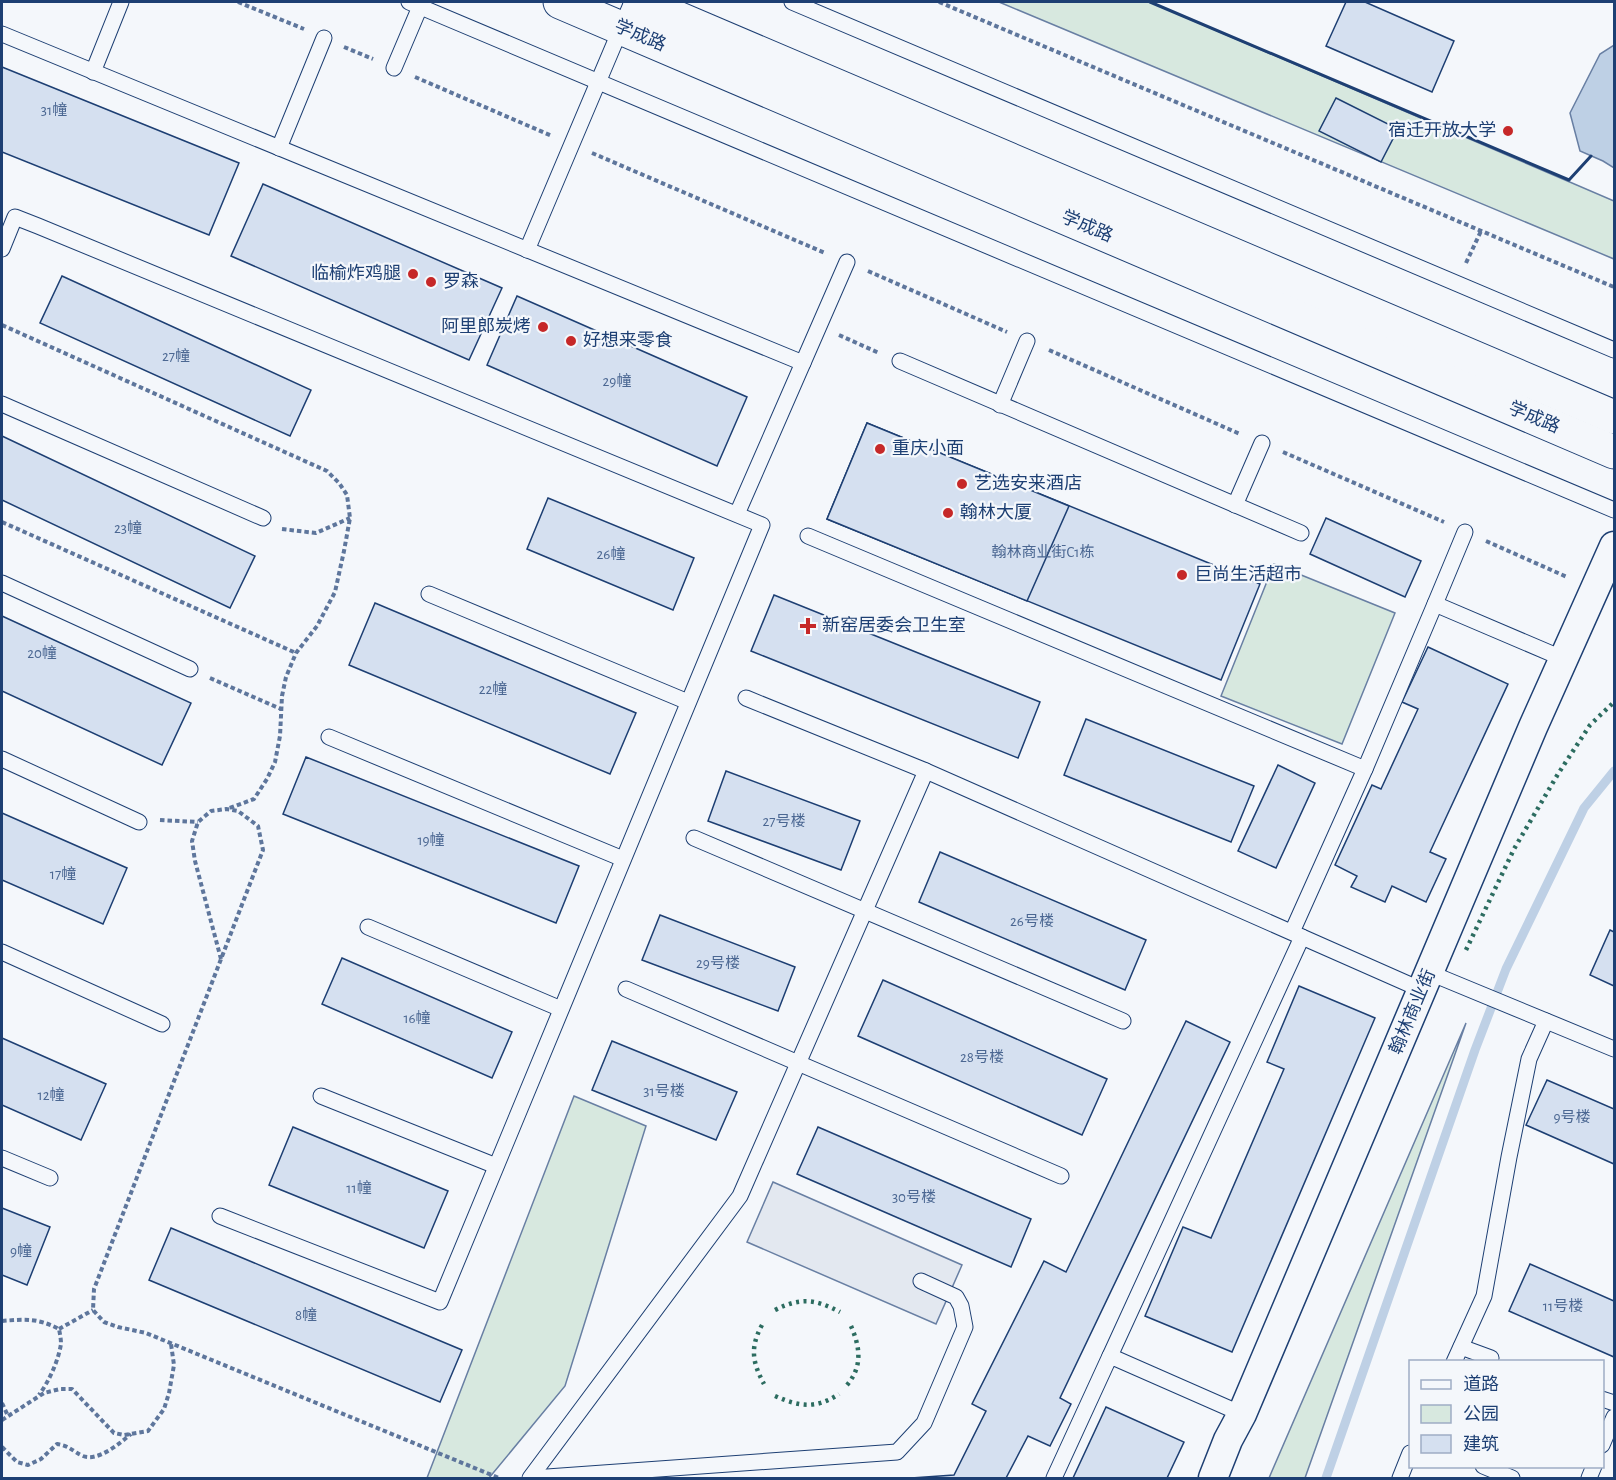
<svg xmlns="http://www.w3.org/2000/svg" width="1616" height="1480" font-family="'Alegreya Sans','Noto Sans SC',sans-serif">
<style>
.green{fill:#d7e8df;stroke:#687fa3;stroke-width:1.5}
.parking{fill:#e3e8f0;stroke:#687fa3;stroke-width:1.5}
.water{fill:#bed0e5;stroke:#687fa3;stroke-width:1.5}
.lines{fill:none;stroke-linecap:round;stroke-linejoin:round}
.stream{stroke:#bed0e5;stroke-width:9}
.building{fill:#d5e0f0;stroke:#1d3f73;stroke-width:1.5}
.lane-casing{stroke:#1d3f73;stroke-width:17}
.street-casing{stroke:#1d3f73;stroke-width:31}
.secondary-casing{stroke:#1d3f73;stroke-width:35}
.path{stroke:#5e769c;stroke-width:4;stroke-dasharray:4.5 3;stroke-linecap:butt}
.lane{stroke:#f4f7fb;stroke-width:15}
.street{stroke:#f4f7fb;stroke-width:28}
.secondary{stroke:#f4f7fb;stroke-width:33}
.hedge{stroke:#2c6c60;stroke-width:4.5;stroke-dasharray:3 4.5;stroke-linecap:butt}
.wall{stroke:#1d3f73;stroke-width:3}
.poi-dot{fill:#c62828;stroke:#f4f7fb;stroke-width:2}
.labels{text-anchor:middle;dominant-baseline:central;stroke-width:4.5;stroke-linejoin:round;paint-order:stroke}
.number-label{font-size:15px;fill:#4b6792}
.street-label{font-size:18px;fill:#1d3f73;stroke:#f4f7fb}
.poi-label{font-size:18px;fill:#1d3f73;stroke:#f4f7fb;text-anchor:start}
</style>
<rect width="100%" height="100%" fill="#f4f7fb"/>
<g class="green">
<path d="M 999,2 L 1150,2 L 1614,201 L 1614,259 Z"/>
<path d="M 1274,564 L 1395,613 L 1342,744 L 1221,696 Z"/>
<path d="M 1466,1023 L 1305,1478 L 1269,1478 Z"/>
<path d="M 574,1096 L 646,1126 L 565,1386 L 489,1478 L 427,1478 Z"/>
</g>
<path class="parking" d="M 773,1182 L 962,1265 L 936,1324 L 747,1242 Z"/>
<path class="water" d="M 1614,45 L 1614,168 L 1603,161 L 1580,151 L 1570,113 L 1600,54 Z"/>
<g class="lines">
<path class="stream" d="M 1326,1478 L 1475,1050 L 1506,969 L 1584,808 L 1614,771"/>
</g>
<g class="building">
<path d="M 1346,2 L 1365,2 L 1454,41 L 1432,92 L 1326,46 Z"/>
<path d="M 2,67 L 239,163 L 209,235 L 2,152 Z"/>
<path d="M 1336,98 L 1398,129 L 1381,162 L 1319,131 Z"/>
<path d="M 263,184 L 502,288 L 469,360 L 231,256 Z"/>
<path d="M 62,276 L 311,390 L 290,436 L 40,323 Z"/>
<path d="M 517,296 L 747,397 L 717,466 L 487,365 Z"/>
<path d="M 867,423 L 1260,584 L 1221,680 L 827,519 Z"/>
<path d="M 867,423 L 1069,506 L 1027,601 L 827,519 Z"/>
<path d="M 2,436 L 255,556 L 230,608 L 2,500 Z"/>
<path d="M 548,498 L 694,558 L 673,610 L 527,549 Z"/>
<path d="M 1326,518 L 1421,561 L 1405,597 L 1310,554 Z"/>
<path d="M 774,595 L 1040,702 L 1018,758 L 751,651 Z"/>
<path d="M 375,603 L 636,713 L 610,774 L 349,665 Z"/>
<path d="M 2,616 L 191,703 L 162,765 L 2,691 Z"/>
<path d="M 1428,647 L 1508,684 L 1430,852 L 1446,859 L 1426,902 L 1392,886 L 1385,902 L 1351,887 L 1357,876 L 1335,865 L 1372,785 L 1381,789 L 1418,709 L 1402,702 Z"/>
<path d="M 1086,719 L 1254,786 L 1231,842 L 1064,775 Z"/>
<path d="M 306,757 L 579,866 L 556,923 L 283,814 Z"/>
<path d="M 1278,765 L 1315,783 L 1276,868 L 1238,851 Z"/>
<path d="M 726,771 L 860,821 L 841,870 L 708,821 Z"/>
<path d="M 2,813 L 127,868 L 103,924 L 2,880 Z"/>
<path d="M 940,852 L 1146,940 L 1125,990 L 919,902 Z"/>
<path d="M 660,915 L 795,967 L 778,1011 L 642,960 Z"/>
<path d="M 1610,930 L 1614,932 L 1614,986 L 1590,975 Z"/>
<path d="M 342,958 L 512,1032 L 492,1078 L 322,1004 Z"/>
<path d="M 883,980 L 1107,1079 L 1082,1135 L 858,1036 Z"/>
<path d="M 1299,986 L 1375,1018 L 1232,1352 L 1145,1316 L 1183,1227 L 1211,1238 L 1284,1069 L 1267,1062 Z"/>
<path d="M 1186,1021 L 1230,1042 L 1060,1398 L 1071,1404 L 1050,1446 L 1028,1436 L 1006,1478 L 911,1478 L 954,1475 L 986,1411 L 972,1404 L 1044,1261 L 1066,1272 Z"/>
<path d="M 2,1038 L 106,1084 L 81,1140 L 2,1105 Z"/>
<path d="M 612,1041 L 737,1092 L 716,1140 L 592,1090 Z"/>
<path d="M 1547,1080 L 1614,1109 L 1614,1164 L 1526,1125 Z"/>
<path d="M 293,1127 L 448,1191 L 424,1248 L 269,1185 Z"/>
<path d="M 818,1127 L 1031,1219 L 1011,1267 L 797,1174 Z"/>
<path d="M 2,1208 L 50,1227 L 27,1285 L 2,1275 Z"/>
<path d="M 171,1228 L 462,1350 L 440,1402 L 149,1280 Z"/>
<path d="M 1530,1264 L 1614,1301 L 1614,1357 L 1509,1311 Z"/>
<path d="M 1106,1407 L 1184,1442 L 1167,1478 L 1073,1478 Z"/>
</g>
<g class="lines">
<defs>
<g id="lane">
<path d="M 409,2 L 1614,510"/>
<path d="M 792,2 L 1614,350"/>
<path d="M 2,34 L 803,363"/>
<path d="M 394,68 L 422,2"/>
<path d="M 93,72 L 121,2"/>
<path d="M 279,148 L 324,38"/>
<path d="M 2,249 L 15,217 L 38,226 L 762,525 L 440,1302 L 220,1216"/>
<path d="M 527,250 L 632,2"/>
<path d="M 900,361 L 1301,533"/>
<path d="M 2,404 L 263,518"/>
<path d="M 1000,405 L 1027,341"/>
<path d="M 1235,505 L 1262,443"/>
<path d="M 737,514 L 847,262"/>
<path d="M 808,536 L 1365,769"/>
<path d="M 2,583 L 190,669"/>
<path d="M 429,594 L 688,702"/>
<path d="M 1435,604 L 1465,532"/>
<path d="M 746,698 L 926,771 L 1422,990"/>
<path d="M 329,737 L 623,859"/>
<path d="M 2,759 L 139,822"/>
<path d="M 694,838 L 1123,1021"/>
<path d="M 368,927 L 561,1009"/>
<path d="M 1292,932 L 1365,769 L 1435,604 L 1564,659"/>
<path d="M 2,952 L 162,1024"/>
<path d="M 1430,973 L 1614,1049"/>
<path d="M 626,989 L 1061,1176"/>
<path d="M 321,1096 L 496,1166"/>
<path d="M 2,1158 L 50,1178"/>
<path d="M 1461,1347 L 1491,1358"/>
<path d="M 1110,1356 L 1302,937"/>
<path d="M 1454,1362 L 1484,1296 L 1509,1157 L 1529,1059 L 1546,1021"/>
<path d="M 1602,1399 L 1614,1403"/>
<path d="M 1602,1445 L 1614,1417"/>
<path d="M 1483,1466 L 1512,1478"/>
<path d="M 530,1478 L 740,1196 L 926,771"/>
<path d="M 533,1478 L 897,1452 L 924,1423 L 965,1327 L 961,1306 L 956,1297 L 921,1281"/>
<path d="M 1054,1478 L 1110,1356 L 1242,1414"/>
<path d="M 1400,1478 L 1410,1453"/>
<path d="M 1589,1478 L 1594,1466"/>
</g>
<path id="street" d="M 1213,1478 L 1228,1440 L 1242,1414 L 1533,727 L 1614,546"/>
<g id="secondary">
<path d="M 560,2 L 1614,452"/>
<path d="M 640,2 L 1614,417"/>
</g>
</defs>
<use href="#lane" class="lane-casing"/>
<use href="#street" class="street-casing"/>
<use href="#secondary" class="secondary-casing"/>
<g class="path">
<path d="M 238,2 L 304,29"/>
<path d="M 939,2 L 1614,287"/>
<path d="M 344,47 L 373,59"/>
<path d="M 415,77 L 552,136"/>
<path d="M 592,153 L 825,253"/>
<path d="M 1466,263 L 1481,231"/>
<path d="M 868,271 L 1007,332"/>
<path d="M 2,325 L 327,471 L 339,483 L 347,495 L 350,518 L 344,551 L 335,592 L 317,626 L 296,653 L 286,677 L 282,696 L 280,736 L 275,762 L 267,779 L 254,799 L 227,809"/>
<path d="M 839,335 L 879,353"/>
<path d="M 1049,350 L 1240,434"/>
<path d="M 1283,452 L 1444,522"/>
<path d="M 2,522 L 296,653"/>
<path d="M 282,529 L 316,533 L 350,518"/>
<path d="M 1486,541 L 1567,577"/>
<path d="M 210,678 L 281,709"/>
<path d="M 160,820 L 198,822"/>
<path d="M 221,959 L 195,861 L 192,841 L 198,822 L 211,811 L 226,809 L 238,811 L 258,826 L 263,850 L 94,1289 L 93,1310 L 104,1322 L 118,1327 L 146,1333 L 499,1478"/>
<path d="M 2,1321 C 25,1319 38,1318 59,1329 C 60,1334 61,1339 61,1344 C 58,1362 49,1381 39,1395"/>
<path d="M 59,1329 L 93,1310"/>
<path d="M 2,1403 L 8,1416"/>
<path d="M 2,1420 L 44,1393 L 60,1389 L 72,1389 L 114,1433 L 124,1435 L 148,1431 L 164,1409 L 169,1393 L 174,1365 L 171,1344"/>
<path d="M 2,1447 L 17,1462 L 28,1465 L 41,1459 L 57,1444 C 70,1446 72,1451 83,1456 C 98,1462 120,1443 131,1434"/>
</g>
<use href="#lane" class="lane"/>
<use href="#street" class="street"/>
<use href="#secondary" class="secondary"/>
<g class="hedge">
<path d="M 1466,950 L 1514,849 L 1558,774 L 1590,725 L 1614,702"/>
<path d="M 775,1310 C 801,1297 815,1299 840,1312"/>
<path d="M 762,1325 C 750,1347 752,1362 764,1384"/>
<path d="M 847,1385 C 863,1366 860,1347 851,1326"/>
<path d="M 775,1396 C 800,1407 816,1409 839,1394"/>
</g>
<path class="wall" d="M 1150,2 L 1569,180 L 1591,156"/>
</g>
<g class="poi-dot">
<circle cx="1508" cy="131" r="6"/>
<circle cx="413" cy="274" r="6"/>
<circle cx="431" cy="282" r="6"/>
<circle cx="543" cy="327" r="6"/>
<circle cx="571" cy="341" r="6"/>
<circle cx="880" cy="449" r="6"/>
<circle cx="962" cy="484" r="6"/>
<circle cx="948" cy="513" r="6"/>
<circle cx="1182" cy="575" r="6"/>
<path d="M805 617h6v6h6v6h-6v6h-6v-6h-6v-6h6z"/>
</g>
<g class="labels">
<g class="number-label">
<text x="54" y="110">31幢</text>
<text x="176" y="356">27幢</text>
<text x="617" y="381">29幢</text>
<text x="128" y="528">23幢</text>
<text x="1043" y="552">翰林商业街C1栋</text>
<text x="611" y="554">26幢</text>
<text x="42" y="653">20幢</text>
<text x="493" y="689">22幢</text>
<text x="784" y="821">27号楼</text>
<text x="431" y="840">19幢</text>
<text x="63" y="874">17幢</text>
<text x="1032" y="921">26号楼</text>
<text x="718" y="963">29号楼</text>
<text x="417" y="1018">16幢</text>
<text x="982" y="1057">28号楼</text>
<text x="664" y="1091">31号楼</text>
<text x="51" y="1095">12幢</text>
<text x="1572" y="1117">9号楼</text>
<text x="359" y="1188">11幢</text>
<text x="914" y="1197">30号楼</text>
<text x="21" y="1251">9幢</text>
<text x="1563" y="1306">11号楼</text>
<text x="306" y="1315">8幢</text>
</g>
<g class="street-label">
<text transform="translate(640 36) rotate(23)">学成路</text>
<text transform="translate(1087 227) rotate(23)">学成路</text>
<text transform="translate(1534 418) rotate(23)">学成路</text>
<text transform="translate(1413 1012) rotate(-67)">翰林商业街</text>
</g>
<g class="poi-label">
<text x="1496" y="131" text-anchor="end">宿迁开放大学</text>
<text x="401" y="274" text-anchor="end">临榆炸鸡腿</text>
<text x="443" y="282">罗森</text>
<text x="531" y="327" text-anchor="end">阿里郎炭烤</text>
<text x="583" y="341">好想来零食</text>
<text x="892" y="449">重庆小面</text>
<text x="974" y="484">艺选安来酒店</text>
<text x="960" y="513">翰林大厦</text>
<text x="1194" y="575">巨尚生活超市</text>
<text x="822" y="626">新窑居委会卫生室</text>
</g>
</g>
<rect width="1616" height="1480" fill="none" stroke="#1d3f73" stroke-width="6"/>
<rect x="1409" y="1360" width="195" height="108" fill="#f4f7fb" stroke="#9eadc5" stroke-width="1.5"/>
<rect x="1421" y="1380" width="30" height="9" fill="#f4f7fb" stroke="#9eadc5" stroke-width="1.5"/>
<text x="1463" y="1390" font-size="18" fill="#1d3f73">道路</text>
<rect x="1421" y="1405" width="30" height="18" fill="#d7e8df" stroke="#9eadc5" stroke-width="1.5"/>
<text x="1463" y="1420" font-size="18" fill="#1d3f73">公园</text>
<rect x="1421" y="1435" width="30" height="18" fill="#d5e0f0" stroke="#9eadc5" stroke-width="1.5"/>
<text x="1463" y="1450" font-size="18" fill="#1d3f73">建筑</text>
</svg>
